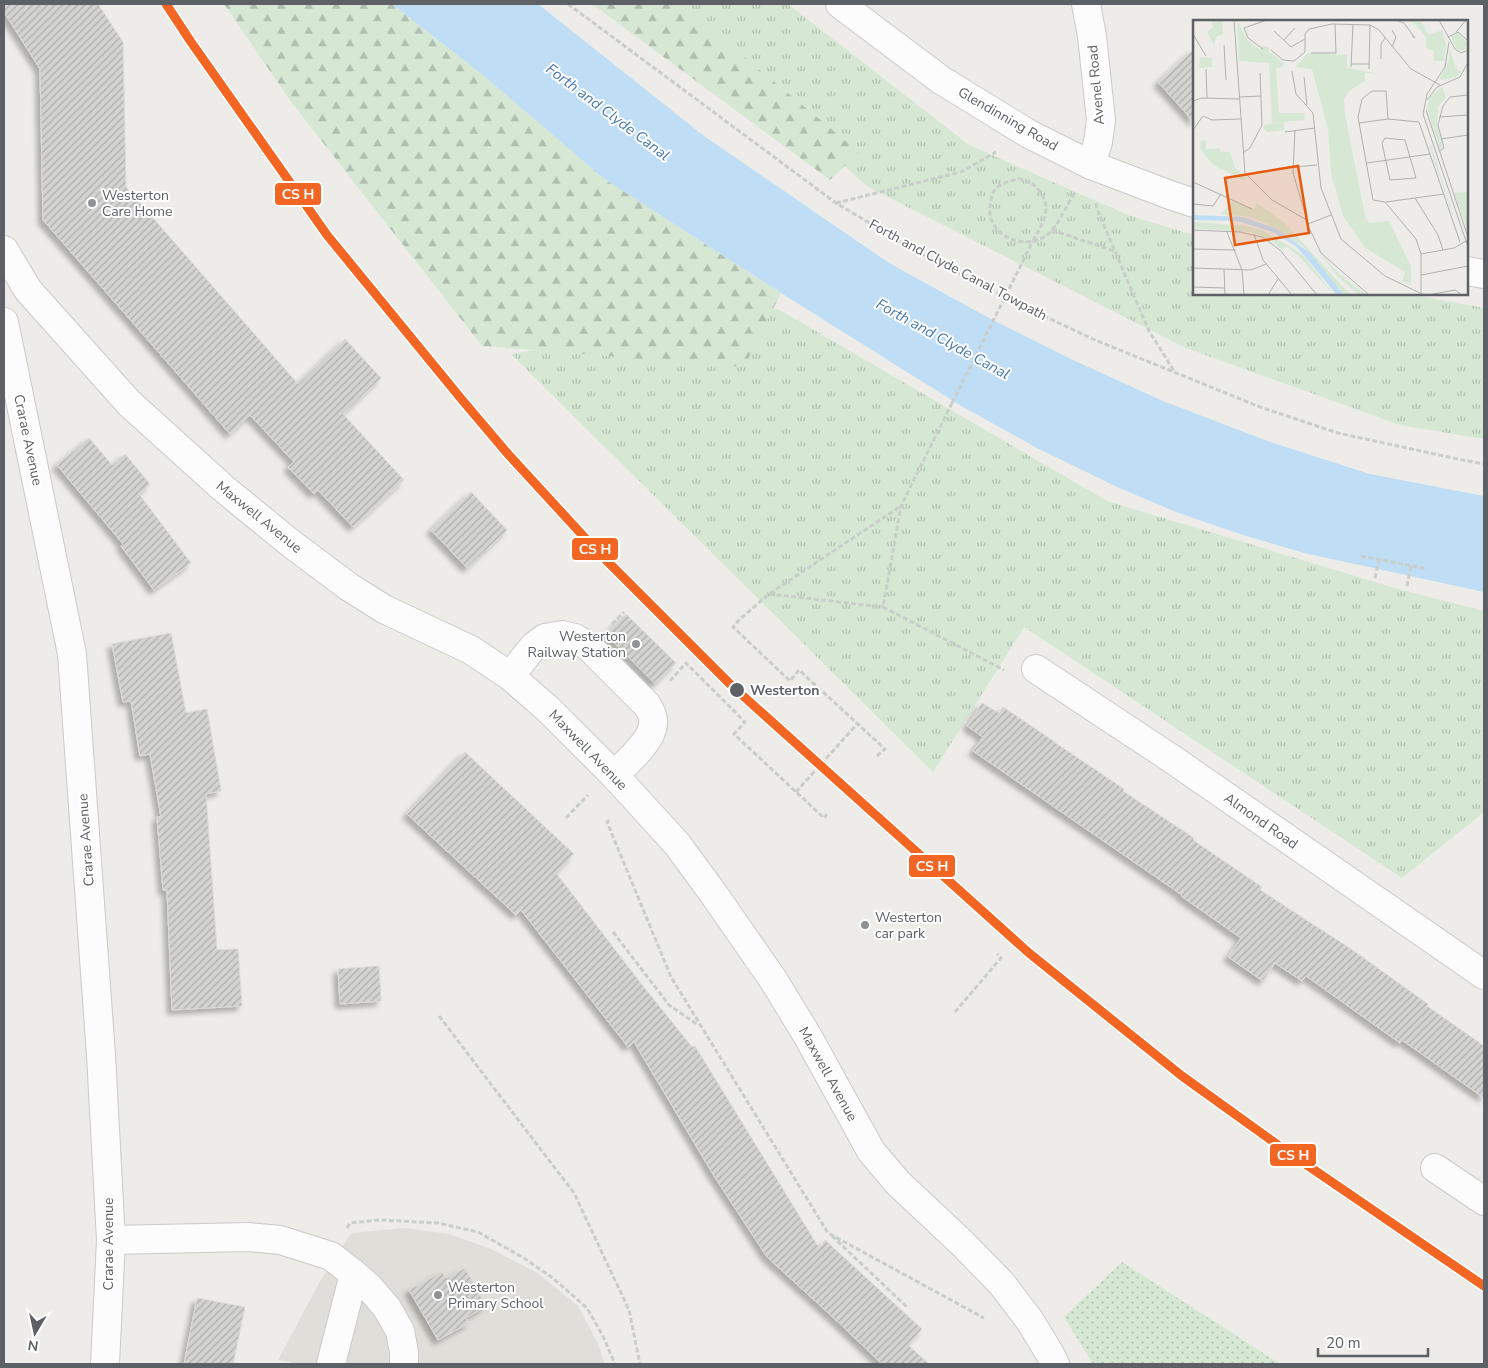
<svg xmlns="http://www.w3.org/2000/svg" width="1488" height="1368" font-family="'Nunito Sans',sans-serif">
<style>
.education{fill:#e0ded8}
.grass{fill:url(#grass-tufts)}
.forest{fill:url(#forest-firs)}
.park{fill:url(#park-dots)}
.water{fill:#bfdef5}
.building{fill:url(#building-hatch);stroke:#dcdad7;filter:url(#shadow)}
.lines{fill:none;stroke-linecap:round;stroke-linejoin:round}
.minor-casing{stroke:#c9caca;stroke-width:30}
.path{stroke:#c9cecb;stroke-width:3;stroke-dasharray:5 2.5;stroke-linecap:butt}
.minor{stroke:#fcfcfc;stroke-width:28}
.path-bridge{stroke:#c9cecb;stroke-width:3;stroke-dasharray:5 2.5;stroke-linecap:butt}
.rail-1-casing{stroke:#fff;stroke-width:12}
.rail-1{stroke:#f26522;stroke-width:9}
.poi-dot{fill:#8f9293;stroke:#fff;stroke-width:2}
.stop-dot{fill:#5d6165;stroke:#fff;stroke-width:2}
.labels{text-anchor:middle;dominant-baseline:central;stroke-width:4;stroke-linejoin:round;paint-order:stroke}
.street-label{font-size:14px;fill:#5d6165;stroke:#fff}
.poi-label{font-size:14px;fill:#5d6165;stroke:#fff;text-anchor:start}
.stop-label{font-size:14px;font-weight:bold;fill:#5d6165;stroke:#fff;text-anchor:start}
.water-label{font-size:15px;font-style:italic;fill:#4878ac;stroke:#fff}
.inset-road{fill:none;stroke:#afb0b0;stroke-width:1}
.view{fill:#e8590c;fill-opacity:0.15;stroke:#e8590c;stroke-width:2.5}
.inset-edge{fill:none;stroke:#5d6165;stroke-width:2.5}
.line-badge{stroke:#fff;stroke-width:2}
.badge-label{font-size:14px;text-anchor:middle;font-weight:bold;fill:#fff}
</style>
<defs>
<pattern id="grass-tufts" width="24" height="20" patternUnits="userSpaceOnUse" patternTransform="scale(1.25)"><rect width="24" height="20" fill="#d6e8d4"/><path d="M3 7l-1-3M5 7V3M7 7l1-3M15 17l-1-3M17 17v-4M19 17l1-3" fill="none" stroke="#b1bfb0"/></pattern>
<pattern id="forest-firs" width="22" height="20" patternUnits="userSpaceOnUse" patternTransform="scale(1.25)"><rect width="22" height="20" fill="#d6e8d4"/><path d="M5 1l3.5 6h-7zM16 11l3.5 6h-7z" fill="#b1bfb0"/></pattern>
<pattern id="park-dots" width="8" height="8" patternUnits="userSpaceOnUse" patternTransform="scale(1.25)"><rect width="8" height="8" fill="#d6e8d4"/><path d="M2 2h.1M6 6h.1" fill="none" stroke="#b1bfb0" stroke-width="1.8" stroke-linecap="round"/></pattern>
<pattern id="building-hatch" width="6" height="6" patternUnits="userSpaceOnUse" patternTransform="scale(1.25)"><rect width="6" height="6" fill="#d3d3d1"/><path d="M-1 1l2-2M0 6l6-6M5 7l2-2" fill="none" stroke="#aeafad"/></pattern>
<filter id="shadow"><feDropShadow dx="-4.5" dy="4.5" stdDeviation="2.5" flood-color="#0004"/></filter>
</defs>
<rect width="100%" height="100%" fill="#edece8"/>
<path class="education" d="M 405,1228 L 449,1234 L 491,1249 L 539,1274 L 578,1306 L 598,1344 L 605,1364 L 291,1364 L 291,1362 L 278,1360 L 319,1283 L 351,1233 Z"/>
<g class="grass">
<path d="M 663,4 L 788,4 L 969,145 L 1128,215 L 1194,235 L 1194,294 L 1409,294 L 1484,308 L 1484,439 L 1400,425 L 1186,348 L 868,187 Z"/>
<path d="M 778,309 L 1107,501 L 1395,588 L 1484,611 L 1484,812 L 1402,878 L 1024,627 L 933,772 L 511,354 Z"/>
</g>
<g class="forest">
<path d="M 224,4 L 392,4 L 484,76 L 603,178 L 781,293 L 744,367 L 482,346 L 292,103 Z"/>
<path d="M 592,4 L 680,4 L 859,152 L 830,180 Z"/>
</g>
<path class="park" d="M 1122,1262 L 1280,1364 L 1093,1364 L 1064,1317 Z"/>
<path class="water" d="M 392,4 L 538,4 L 704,136 L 889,263 L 989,318 L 1071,359 L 1163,401 L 1270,442 L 1370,474 L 1484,496 L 1484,592 L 1304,553 L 1243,535 L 1176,512 L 1117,487 L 1037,448 L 958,404 L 781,293 L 603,178 L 484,76 Z"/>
<g class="building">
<path d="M 4,4 L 98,4 L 123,42 L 126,187 L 298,384 L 345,339 L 381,378 L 343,414 L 404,480 L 353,527 L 318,490 L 314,494 L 288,467 L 294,462 L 250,415 L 230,434 L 43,220 L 40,69 L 4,12 Z"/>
<path d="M 1194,49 L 1194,122 L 1158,82 Z"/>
<path d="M 89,438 L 112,465 L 125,454 L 150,484 L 139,494 L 191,563 L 154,590 L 121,546 L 123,544 L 57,465 Z"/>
<path d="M 471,492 L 507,530 L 467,568 L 431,530 Z"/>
<path d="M 626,614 L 676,663 L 655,684 L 605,634 Z"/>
<path d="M 171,633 L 186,713 L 207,709 L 221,791 L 206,794 L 217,950 L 238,949 L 242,1006 L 172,1010 L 167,890 L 163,890 L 157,817 L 161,817 L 150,754 L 140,756 L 131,701 L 123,702 L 112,644 Z"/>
<path d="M 982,703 L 999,713 L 1003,707 L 1055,742 L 1054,742 L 1124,789 L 1123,791 L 1194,838 L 1193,840 L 1262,887 L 1260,890 L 1351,949 L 1428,1004 L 1427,1006 L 1484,1046 L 1484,1098 L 1402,1040 L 1400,1043 L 1306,976 L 1302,981 L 1275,963 L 1263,981 L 1228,957 L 1241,938 L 1181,896 L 1182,895 L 973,751 L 983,737 L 967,726 Z"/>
<path d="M 465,752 L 574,854 L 556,873 L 643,986 L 692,1047 L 695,1046 L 819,1248 L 825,1240 L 922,1329 L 908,1345 L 929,1364 L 882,1364 L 838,1322 L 767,1257 L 714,1176 L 634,1042 L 628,1047 L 521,910 L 516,915 L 407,814 Z"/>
<path d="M 379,966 L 381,1001 L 340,1004 L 338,969 Z"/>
<path d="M 465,1268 L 486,1306 L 466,1318 L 469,1323 L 438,1340 L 409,1290 L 442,1272 L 446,1278 Z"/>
<path d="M 197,1298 L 245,1307 L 233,1364 L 184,1364 Z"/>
</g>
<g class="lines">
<defs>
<g id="minor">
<path d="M 840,4 L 941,80 L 1029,134 L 1091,165 L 1170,195 L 1194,203"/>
<path d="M 1086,4 L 1092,36 L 1101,120 L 1098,142 L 1091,165"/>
<path d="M 4,250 L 28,290 L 129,403 L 223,488 L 289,542 L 349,587 L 384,609 L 471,650 L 510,676 L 549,710 L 614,775 L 677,844 L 713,893 L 774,981 L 807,1035 L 871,1151 L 898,1183 L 963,1244 L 1002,1284 L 1030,1321 L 1050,1354 L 1055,1364"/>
<path d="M 1467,271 L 1484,274"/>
<path d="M 4,322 L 72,654 L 101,1055 L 111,1240 L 105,1364"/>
<path d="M 1036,669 L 1172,759 L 1484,975"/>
<path d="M 510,676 L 534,646 L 545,638 L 562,635 L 575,638 L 589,647 L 647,705 C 650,710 654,717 653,723 C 653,741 626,763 614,775"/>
<path d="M 1435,1168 L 1484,1201"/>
<path d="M 111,1240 L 248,1237 L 280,1240 L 331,1256 L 354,1274 L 369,1287 L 387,1308 L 400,1331 L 404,1352 L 404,1364"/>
<path d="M 331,1364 L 354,1274"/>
</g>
</defs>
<use href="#minor" class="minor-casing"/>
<g class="path">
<path d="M 568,4 L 836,203 L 911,248 L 1010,300 L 1095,340 L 1260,407 L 1338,433 L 1453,458 L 1484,464"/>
<path d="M 836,203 L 961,172 L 996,152"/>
<path d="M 1096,203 L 1097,209 L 1149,331 L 1174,371"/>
<path d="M 1052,230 L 1114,251"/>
<path d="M 1033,241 C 1042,224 1053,209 1040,192 C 1037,188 1036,186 1032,184 C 1027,181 1022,178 1017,179 C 1010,181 998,184 994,191 C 992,193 991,199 991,202 C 982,233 1024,253 1047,235 C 1058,226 1067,205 1074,193"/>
<path d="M 952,403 L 901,506 L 883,607 L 1004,670"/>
<path d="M 1361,556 L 1428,569"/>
<path d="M 1375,578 L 1379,559"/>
<path d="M 1407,586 L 1411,565"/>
<path d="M 769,594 L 883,607"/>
<path d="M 612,624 L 624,612"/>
<path d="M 670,681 L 686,663 L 745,722 L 734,734 L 824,818 L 827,814"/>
<path d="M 877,756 L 885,749 L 799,670 L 790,681 L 733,627 L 740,619 L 769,594 L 901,506"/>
<path d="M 796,792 L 858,723"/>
<path d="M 566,818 L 588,795"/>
<path d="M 609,820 L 607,822 L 671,977 L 828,1233 L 984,1318"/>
<path d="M 613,932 L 669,1005 L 698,1025"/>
<path d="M 955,1012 L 1001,958 L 997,954"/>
<path d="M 439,1016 L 574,1193 L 629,1310 L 640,1364"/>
<path d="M 347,1228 L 350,1223 L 380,1220 L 438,1223 L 478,1232 L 524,1258 L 554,1279 L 587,1308 L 603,1336 L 615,1364"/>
<path d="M 832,1236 L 907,1307"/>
</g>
<use href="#minor" class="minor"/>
<path class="path-bridge" d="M 952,403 L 1033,241"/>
<defs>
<path id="rail-1" d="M 166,4 L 191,42 L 327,235 L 463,401 L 508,454 L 597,551 L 731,685 L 1029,953 L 1182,1076 L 1282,1148 L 1484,1286"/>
</defs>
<use href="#rail-1" class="rail-1-casing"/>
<use href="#rail-1" class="rail-1"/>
</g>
<g class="poi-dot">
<circle cx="92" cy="203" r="5"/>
<circle cx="636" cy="644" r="5"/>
<circle cx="865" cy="925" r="5"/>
<circle cx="438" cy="1295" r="5"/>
</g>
<circle class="stop-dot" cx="737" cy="690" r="8"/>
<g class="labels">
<g class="street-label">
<text transform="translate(1096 85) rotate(-95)">Avenel Road</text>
<text transform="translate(1008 119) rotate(30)">Glendinning Road</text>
<text transform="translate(958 270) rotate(28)">Forth and Clyde Canal Towpath</text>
<text transform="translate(28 440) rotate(78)">Crarae Avenue</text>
<text transform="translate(259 517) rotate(39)">Maxwell Avenue</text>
<text transform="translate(588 750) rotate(46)">Maxwell Avenue</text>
<text transform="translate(1261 821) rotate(35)">Almond Road</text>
<text transform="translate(86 840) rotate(-94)">Crarae Avenue</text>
<text transform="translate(828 1074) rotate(61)">Maxwell Avenue</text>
<text transform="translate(108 1244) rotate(-90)">Crarae Avenue</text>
</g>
<g class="poi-label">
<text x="102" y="195">Westerton<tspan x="102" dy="16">Care Home</tspan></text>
<text x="626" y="636" text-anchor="end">Westerton<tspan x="626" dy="16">Railway Station</tspan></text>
<text x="875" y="917">Westerton<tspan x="875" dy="16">car park</tspan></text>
<text x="448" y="1287">Westerton<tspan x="448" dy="16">Primary School</tspan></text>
</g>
<g class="stop-label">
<text x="750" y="690">Westerton</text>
</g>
<g class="water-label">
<text transform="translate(608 112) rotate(37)">Forth and Clyde Canal</text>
<text transform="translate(943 339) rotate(29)">Forth and Clyde Canal</text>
</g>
</g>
<g transform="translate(1193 20)">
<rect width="275" height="275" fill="#edece8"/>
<path d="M 265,13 L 274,23 L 271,31 L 264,29 L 257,16 ZM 7,37 L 19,38 L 19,47 L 6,48 ZM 249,67 L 253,77 L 245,87 L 244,104 L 250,128 L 247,130 L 234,88 L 237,77 ZM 91,102 L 91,110 L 74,112 L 70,108 L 71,105 ZM 236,125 L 238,125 L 260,194 L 259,194 ZM 40,181 L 60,190 L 64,183 L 88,200 L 75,204 L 57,197 L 28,194 ZM 0,202 L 54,206 L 71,211 L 94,226 L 89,230 L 79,221 L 58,212 L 0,208 Z" fill="#d6e8d4"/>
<path d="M 19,0 L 29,0 L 30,14 L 23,17 L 21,25 L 14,12 L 20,7 ZM 44,0 L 54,20 L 66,29 L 71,26 L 77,28 L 75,31 L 91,43 L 90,47 L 83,48 L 86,93 L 112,93 L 111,100 L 79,103 L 76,43 L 46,41 ZM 211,0 L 227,0 L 236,15 L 249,10 L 253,24 L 251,41 L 241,41 L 241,31 L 233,28 L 233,17 L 221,3 ZM 257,29 L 263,48 L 269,52 L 263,57 L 249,60 L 247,58 L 255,43 ZM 115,33 L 154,35 L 154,48 L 187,54 L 147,51 L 156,71 L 151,79 L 152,94 L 173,200 L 177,203 L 196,201 L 218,246 L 218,264 L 209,261 L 212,252 L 172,228 L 150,196 L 138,153 L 135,109 L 119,49 L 102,47 ZM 275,172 L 275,211 L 261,173 ZM 89,200 L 152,269 L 159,275 L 151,275 L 110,226 L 75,205 L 76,201 ZM 73,211 L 111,236 L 141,275 L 106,236 ZM 123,228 L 146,254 L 173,275 L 166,275 L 144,256 Z" fill="#d6e8d4"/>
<path d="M 146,50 L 172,53 L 172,61 L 156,71 ZM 13,120 L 13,129 L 26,128 L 28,132 L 37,132 L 42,148 L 53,157 L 50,160 L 19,144 L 7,128 L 8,121 Z" fill="#d6e8d4"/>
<path d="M22 142a7 7 0 1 1 14 0a7 7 0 1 1-14 0Z" fill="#d6e8d4"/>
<path d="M 0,195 L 50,197 L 84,209 L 117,233 L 151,275 L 144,275 L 104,227 L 80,212 L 44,201 L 0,200 Z" fill="#bfdef5"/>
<path class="inset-road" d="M 41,0 L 52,153 L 79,180 L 112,199 L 128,233 L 176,275M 203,0 L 211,3 L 222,18 L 219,16M 246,0 L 262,29 L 268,33 L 275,30M 199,10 L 203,17 L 199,27M 81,11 L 98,27 L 112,19M 263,12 L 273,0M 0,14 L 13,36M 255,17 L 265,12 L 275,21M 91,20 L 102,8M 256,22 L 252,47 L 234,74 L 230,94 L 275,227M 31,25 L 33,60M 70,29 L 55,18 L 51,8 L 74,0M 78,30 L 90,40 L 101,41 L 112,32 L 112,14 L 116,9 L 139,4 L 177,5 L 186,10 L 218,49 L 247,65M 118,33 L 143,33 L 142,4M 188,39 L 188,24 L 192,18M 158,44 L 176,44M 158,47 L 160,4M 13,49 L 14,78M 176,49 L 177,5M 99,51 L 103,74 L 120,93 L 128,168 L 148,219 L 192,256 L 231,275M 111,57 L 114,85M 47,77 L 68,76M 234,80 L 244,67 L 267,57 L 275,42M 0,81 L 9,78 L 47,79M 233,90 L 275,217M 246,97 L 275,95M 195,99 L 193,71 L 179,71 L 169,79 L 165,97 L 180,180 L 192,182 L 223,219 L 228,234 L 228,273M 166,103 L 195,99 L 226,102 L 267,222M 0,110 L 10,96 L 19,100 L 48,99M 102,111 L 100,153 L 114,200M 92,112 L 122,108M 192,118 L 212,120 L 223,158 L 197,160 L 189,123 ZM 248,119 L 275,115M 246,132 L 251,128 L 245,105 L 250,86 L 257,77 L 275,75M 50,133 L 57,128 L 69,105 L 67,53M 174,143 L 237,134M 100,147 L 124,145M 0,162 L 59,189M 222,178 L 245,215 L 250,230M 193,182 L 251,174M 0,184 L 20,186 L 28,174M 115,204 L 138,195M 0,210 L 47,212 L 69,217 L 87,230 L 124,275M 34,212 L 49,250 L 51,275M 61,214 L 70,240 L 99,275M 0,229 L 43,230M 228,234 L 261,228 L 275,220M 0,248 L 58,250 L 73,244M 31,249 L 32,275M 228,255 L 275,246M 0,267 L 32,268M 75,275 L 85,259M 235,275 L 262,270 L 269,275"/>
<path class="view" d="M 105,146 L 116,213 L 42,225 L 32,158 Z"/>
<rect width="275" height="275" class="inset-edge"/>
</g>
<g class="line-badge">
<rect x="274" y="182" width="48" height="24" rx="5" fill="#f26522"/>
<rect x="571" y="537" width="48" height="24" rx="5" fill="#f26522"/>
<rect x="908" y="854" width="48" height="24" rx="5" fill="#f26522"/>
<rect x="1269" y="1143" width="48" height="24" rx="5" fill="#f26522"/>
</g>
<g class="badge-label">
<text x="298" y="199">CS H</text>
<text x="595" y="554">CS H</text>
<text x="932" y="871">CS H</text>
<text x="1293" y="1160">CS H</text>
</g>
<rect width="1488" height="1368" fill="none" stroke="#5d6165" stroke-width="10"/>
<g transform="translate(35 1333) rotate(189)" stroke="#ffffff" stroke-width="4" paint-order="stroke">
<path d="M0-4L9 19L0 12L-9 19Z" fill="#5d6165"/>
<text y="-8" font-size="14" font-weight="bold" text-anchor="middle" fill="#5d6165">N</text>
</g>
<path d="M1318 1348v8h110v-8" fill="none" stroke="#5d6165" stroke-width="2.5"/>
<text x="1326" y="1348" font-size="15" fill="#5d6165" stroke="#ffffff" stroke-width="4" paint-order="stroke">20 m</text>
</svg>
